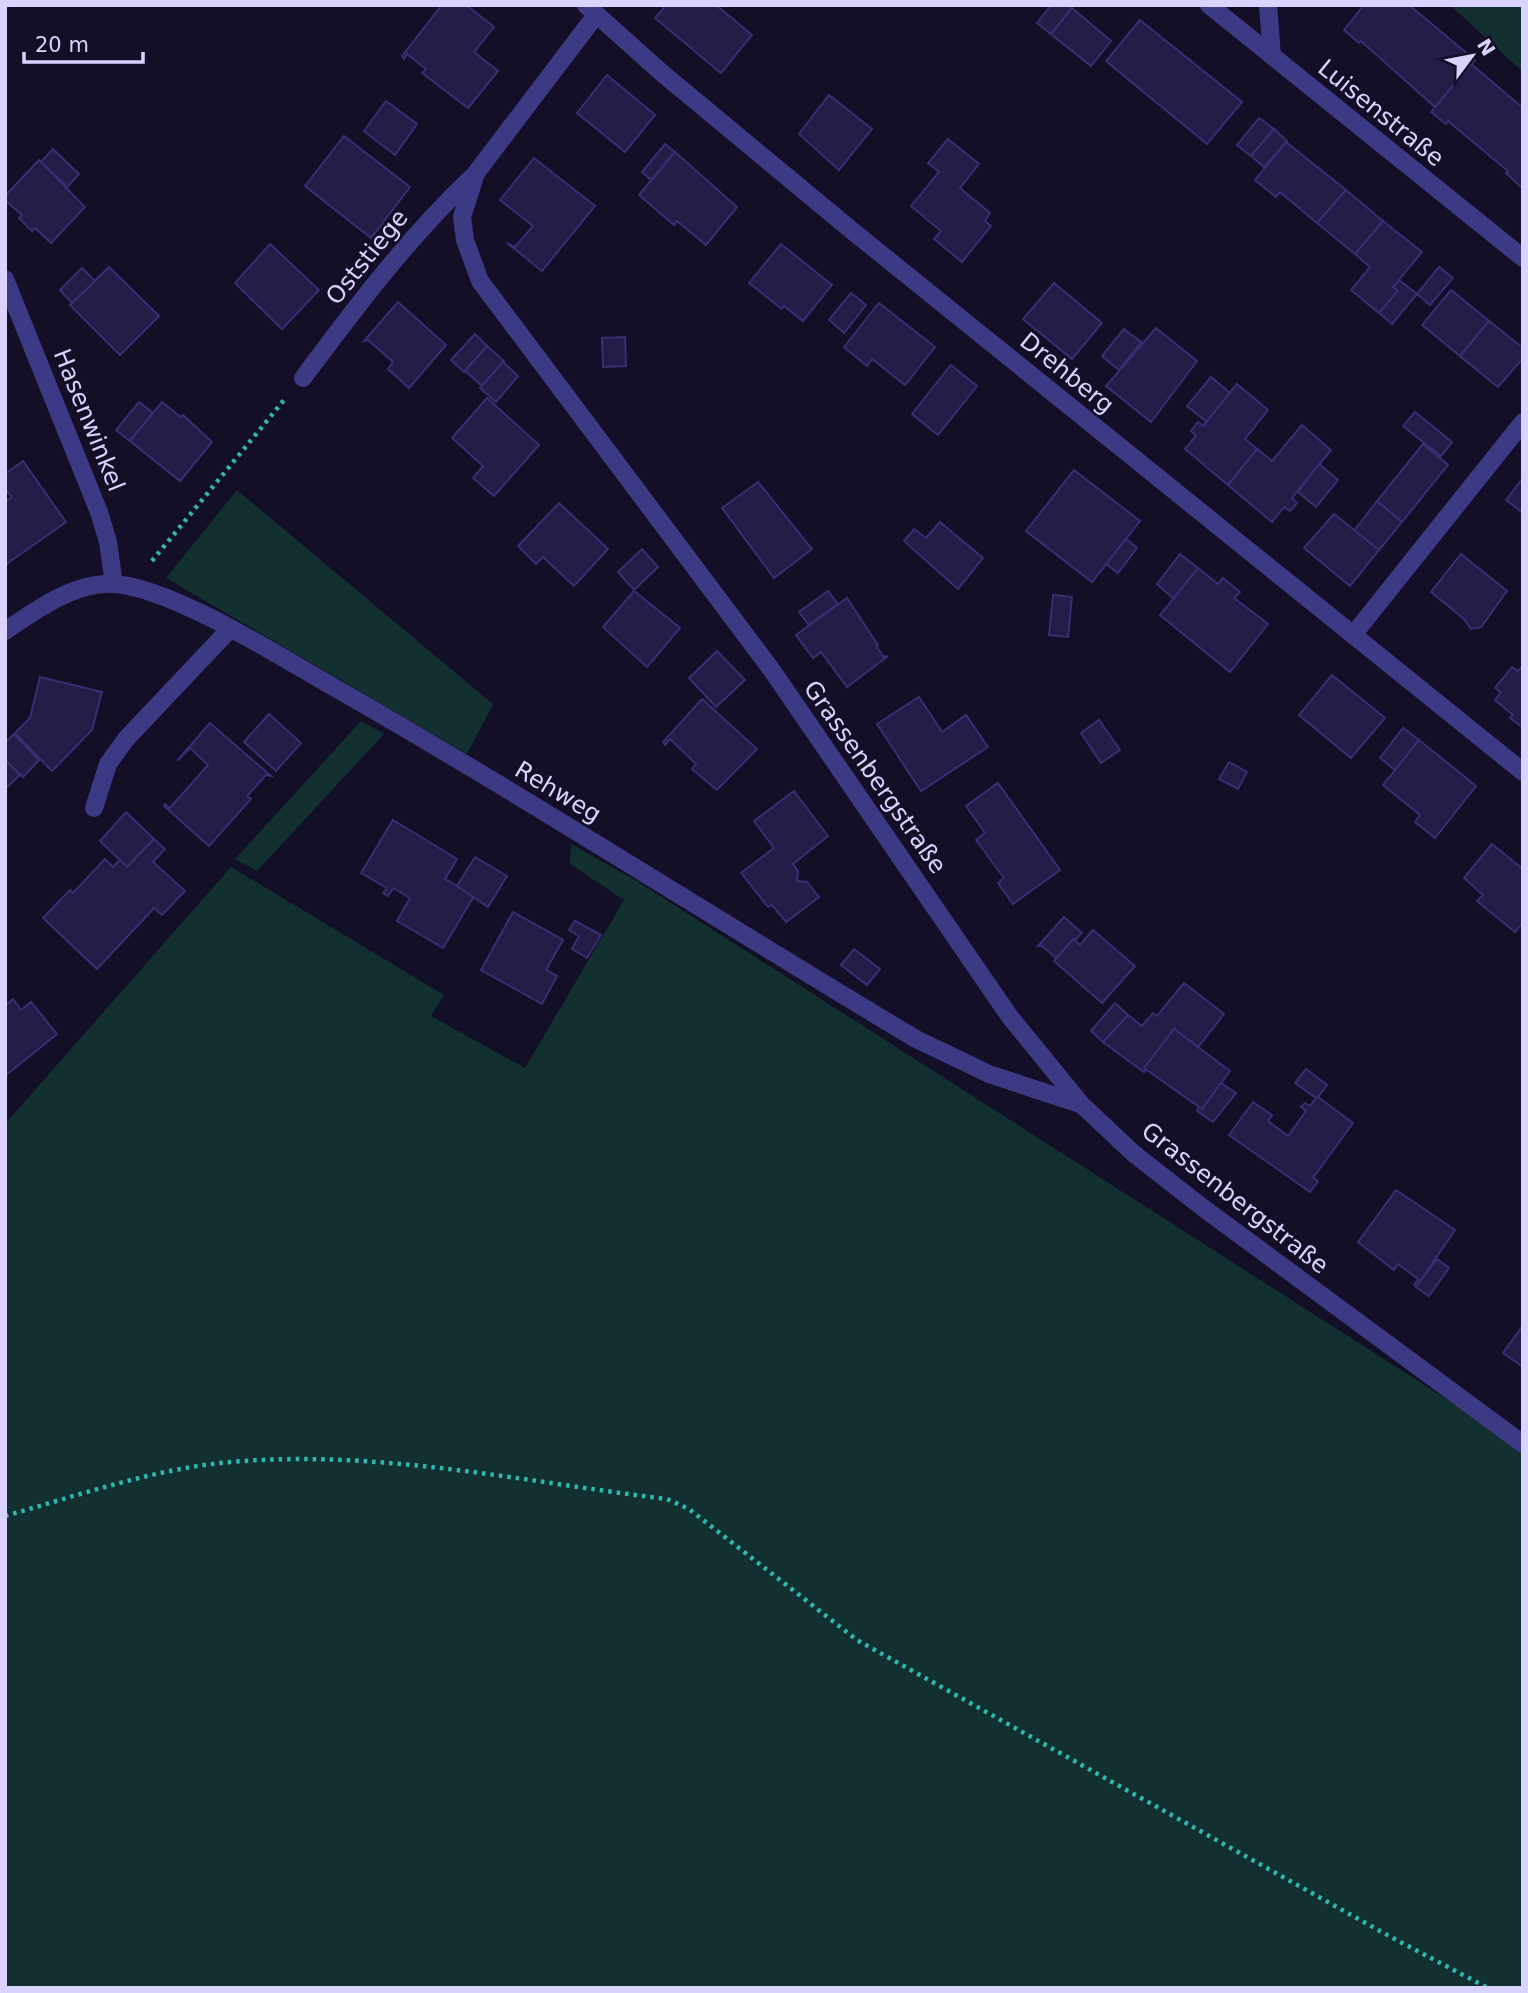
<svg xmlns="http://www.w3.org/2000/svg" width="1528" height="1993" font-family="'DejaVu Sans',sans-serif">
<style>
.green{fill:#12302f}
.building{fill:#241b47;stroke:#3b2d73;stroke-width:2}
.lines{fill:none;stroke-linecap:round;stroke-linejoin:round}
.path{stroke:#2fb8b0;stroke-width:4.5;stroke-dasharray:3.5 5;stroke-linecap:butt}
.lane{stroke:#3d3a85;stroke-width:18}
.street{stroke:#3d3a85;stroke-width:18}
.labels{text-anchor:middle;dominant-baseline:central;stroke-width:5;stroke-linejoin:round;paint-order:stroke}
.street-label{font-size:24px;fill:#d9d4ff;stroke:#130f26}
</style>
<rect width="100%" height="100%" fill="#130f26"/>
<g class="green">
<path d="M 1450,5 L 1523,5 L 1523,72 Z"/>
<path d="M 237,490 L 493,704 L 467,754 L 166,578 Z"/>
<path d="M 361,721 L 384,734 L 257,871 L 235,859 Z"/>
<path d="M 571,844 L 635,880 L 1523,1448 L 1523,1988 L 5,1988 L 5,1124 L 231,867 L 444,995 L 431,1016 L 525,1068 L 624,900 L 570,864 Z"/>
</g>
<g class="building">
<path d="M 442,5 L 466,5 L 494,27 L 474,52 L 498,71 L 468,108 L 422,73 L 426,69 L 407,54 L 404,59 L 402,56 Z"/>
<path d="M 661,5 L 716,5 L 752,35 L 721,73 L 655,18 L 664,8 Z"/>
<path d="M 1051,5 L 1068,5 L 1072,8 L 1051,34 L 1037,23 Z"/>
<path d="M 1364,5 L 1409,5 L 1475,60 L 1435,107 L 1361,41 L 1359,43 L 1344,30 Z"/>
<path d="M 1072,8 L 1111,41 L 1091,66 L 1051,34 Z"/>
<path d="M 1140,20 L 1242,102 L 1207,144 L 1106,61 Z"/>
<path d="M 1471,64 L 1523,108 L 1522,188 L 1506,173 L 1508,171 L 1448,121 L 1446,124 L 1431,112 Z"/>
<path d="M 607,75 L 655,115 L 625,152 L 577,113 Z"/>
<path d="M 829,95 L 872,129 L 839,170 L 799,134 Z"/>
<path d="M 386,101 L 417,124 L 395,155 L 364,131 Z"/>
<path d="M 1259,118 L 1274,129 L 1251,156 L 1237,145 Z"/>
<path d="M 1274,129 L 1287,141 L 1264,167 L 1251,156 Z"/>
<path d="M 344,136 L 410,187 L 371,238 L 305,186 Z"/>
<path d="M 948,139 L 979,164 L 960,188 L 990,213 L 985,221 L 991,226 L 962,262 L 934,239 L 941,231 L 911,206 L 939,172 L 928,163 Z"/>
<path d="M 1286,142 L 1346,190 L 1317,223 L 1280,192 L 1276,197 L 1255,180 Z"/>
<path d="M 665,144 L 675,152 L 651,180 L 642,172 Z"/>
<path d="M 53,149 L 79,174 L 67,187 L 41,162 Z"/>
<path d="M 675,152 L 737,207 L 706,245 L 677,221 L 674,225 L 639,195 Z"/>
<path d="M 534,158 L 595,206 L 542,271 L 507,243 L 515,247 L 533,226 L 500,200 Z"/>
<path d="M 39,160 L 85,207 L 51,243 L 35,228 L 32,231 L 19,218 L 22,215 L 5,200 L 5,196 Z"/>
<path d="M 1346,190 L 1383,221 L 1355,254 L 1317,223 Z"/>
<path d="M 1383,221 L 1422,252 L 1393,287 L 1398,291 L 1379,313 L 1351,290 L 1370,267 L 1355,254 Z"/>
<path d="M 270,244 L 319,290 L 282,329 L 235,283 Z"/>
<path d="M 781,244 L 832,285 L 803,321 L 784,306 L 782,309 L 749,283 Z"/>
<path d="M 109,267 L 159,316 L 120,355 L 70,305 Z"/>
<path d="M 1439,267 L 1453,278 L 1430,305 L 1417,294 Z"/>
<path d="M 82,268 L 95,281 L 72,303 L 60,290 Z"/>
<path d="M 1399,280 L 1417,294 L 1392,324 L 1379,313 L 1398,291 L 1393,287 Z"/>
<path d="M 1054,283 L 1102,323 L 1072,359 L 1023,319 Z"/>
<path d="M 1451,290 L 1489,321 L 1460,356 L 1422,325 Z"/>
<path d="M 851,293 L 866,305 L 844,333 L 829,320 Z"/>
<path d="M 398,302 L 446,345 L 409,388 L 388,369 L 393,362 L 368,340 L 364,341 Z"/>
<path d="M 879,303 L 935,347 L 905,385 L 872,359 L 867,366 L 844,347 Z"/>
<path d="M 1489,321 L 1523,348 L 1523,358 L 1498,387 L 1460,356 Z"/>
<path d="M 1156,328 L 1197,361 L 1151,422 L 1106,386 Z"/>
<path d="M 1124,329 L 1141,342 L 1119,370 L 1102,356 Z"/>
<path d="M 475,334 L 487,346 L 464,372 L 451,360 Z"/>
<path d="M 625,337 L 626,366 L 603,367 L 602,338 Z"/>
<path d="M 487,346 L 504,361 L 482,386 L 465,371 Z"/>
<path d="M 503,362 L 518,376 L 496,402 L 480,388 Z"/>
<path d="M 951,365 L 977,386 L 938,435 L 912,414 Z"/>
<path d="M 1211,377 L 1230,393 L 1207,422 L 1187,406 Z"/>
<path d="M 1237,384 L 1268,410 L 1245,439 L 1257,449 L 1228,485 L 1185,449 L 1196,436 L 1191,431 L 1198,422 L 1203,426 Z"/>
<path d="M 487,398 L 539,445 L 494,496 L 473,478 L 483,466 L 452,438 Z"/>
<path d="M 139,402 L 153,413 L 130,441 L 116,430 Z"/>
<path d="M 162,402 L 181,417 L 183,415 L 212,442 L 180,481 L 130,441 Z"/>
<path d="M 1415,412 L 1452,442 L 1441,456 L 1403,426 Z"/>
<path d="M 1302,425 L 1331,450 L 1292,498 L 1297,503 L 1290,511 L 1284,507 L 1272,522 L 1228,485 L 1257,449 L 1272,461 Z"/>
<path d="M 1423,444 L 1448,465 L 1402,522 L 1377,501 Z"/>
<path d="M 23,461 L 66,522 L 5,565 L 5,502 L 12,497 L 5,489 L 5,474 Z"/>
<path d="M 1319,464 L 1338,480 L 1316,507 L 1298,492 Z"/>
<path d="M 1074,470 L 1140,521 L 1092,582 L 1026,531 Z"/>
<path d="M 1523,478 L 1523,513 L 1506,500 Z"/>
<path d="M 758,482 L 812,549 L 774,578 L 722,508 Z"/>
<path d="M 1377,501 L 1402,522 L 1379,550 L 1354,531 Z"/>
<path d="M 559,503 L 608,549 L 574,586 L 543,557 L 536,564 L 518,546 Z"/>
<path d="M 1334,514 L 1379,550 L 1350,586 L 1304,548 Z"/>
<path d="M 940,522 L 983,558 L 958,589 L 904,541 L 914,529 L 926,538 Z"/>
<path d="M 1126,539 L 1137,548 L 1118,573 L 1106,564 Z"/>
<path d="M 642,549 L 658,567 L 634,590 L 618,572 Z"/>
<path d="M 1180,554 L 1198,568 L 1174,599 L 1157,584 Z"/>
<path d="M 1461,554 L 1507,591 L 1481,627 L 1471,629 L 1463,618 L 1431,592 Z"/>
<path d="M 1198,568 L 1218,584 L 1223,578 L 1240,592 L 1234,598 L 1268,624 L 1230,672 L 1160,615 Z"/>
<path d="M 634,591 L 680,628 L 647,667 L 603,627 Z"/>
<path d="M 828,591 L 838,604 L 809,625 L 799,612 Z"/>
<path d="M 1053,595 L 1072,597 L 1068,637 L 1049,635 Z"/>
<path d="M 847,598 L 878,645 L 876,646 L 884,657 L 888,656 L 847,687 L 821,652 L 813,658 L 796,635 Z"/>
<path d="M 717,651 L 745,680 L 716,707 L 689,678 Z"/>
<path d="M 1523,666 L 1523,728 L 1510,718 L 1513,715 L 1495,700 L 1501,692 L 1495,688 L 1512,667 L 1518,671 Z"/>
<path d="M 1332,675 L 1385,718 L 1351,758 L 1299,715 Z"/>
<path d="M 40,677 L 102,692 L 92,730 L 52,771 L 15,733 L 30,718 Z"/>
<path d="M 919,697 L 942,732 L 966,715 L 988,747 L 921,791 L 877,724 Z"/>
<path d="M 702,699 L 757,749 L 717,790 L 692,769 L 696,764 L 670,739 L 665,745 L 663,742 Z"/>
<path d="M 269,714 L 301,743 L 276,771 L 244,742 Z"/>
<path d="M 1099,720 L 1120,750 L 1101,763 L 1081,733 Z"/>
<path d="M 210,723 L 271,776 L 266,775 L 247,796 L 251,799 L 209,846 L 164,806 L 165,804 L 170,808 L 208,765 L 190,748 L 177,761 Z"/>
<path d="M 1403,728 L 1419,740 L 1395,770 L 1380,758 Z"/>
<path d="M 14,734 L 39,760 L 23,777 L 5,760 L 5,743 Z"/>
<path d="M 1419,740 L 1476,786 L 1435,838 L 1415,822 L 1420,815 L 1383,785 Z"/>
<path d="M 5,760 L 20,775 L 5,789 Z"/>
<path d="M 1229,762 L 1247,772 L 1238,789 L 1219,779 Z"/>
<path d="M 998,783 L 1060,870 L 1013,904 L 998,883 L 1004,878 L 976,840 L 985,833 L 966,806 Z"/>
<path d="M 794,791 L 828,836 L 793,864 L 798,871 L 797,881 L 807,882 L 819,897 L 786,922 L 772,905 L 768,907 L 741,873 L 774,848 L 754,821 Z"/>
<path d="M 126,812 L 154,839 L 127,867 L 100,841 Z"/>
<path d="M 393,820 L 457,859 L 445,879 L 474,896 L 443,948 L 397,921 L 410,898 L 393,888 L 388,896 L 383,893 L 387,888 L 361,873 Z"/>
<path d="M 154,839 L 165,849 L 153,862 L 185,891 L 162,915 L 154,908 L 97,969 L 43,918 L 70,890 L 73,893 L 105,859 L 113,867 L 120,860 L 127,867 Z"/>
<path d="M 1492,844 L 1523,869 L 1523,922 L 1515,932 L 1477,901 L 1483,895 L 1464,878 Z"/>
<path d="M 475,857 L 507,876 L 488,907 L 457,886 Z"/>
<path d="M 513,912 L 563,940 L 546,970 L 557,976 L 542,1004 L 481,970 Z"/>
<path d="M 1064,917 L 1082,933 L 1056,958 L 1042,946 L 1038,946 Z"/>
<path d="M 575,921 L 601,935 L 587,958 L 572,949 L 579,936 L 569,930 Z"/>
<path d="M 1093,930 L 1135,966 L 1102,1003 L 1054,961 L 1073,939 L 1080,945 Z"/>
<path d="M 854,949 L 880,969 L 867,985 L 841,965 Z"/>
<path d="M 1184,983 L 1224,1014 L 1198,1047 L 1174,1029 L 1144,1072 L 1103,1042 L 1128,1015 L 1142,1026 L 1153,1013 L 1157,1016 Z"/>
<path d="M 13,999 L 21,1010 L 31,1002 L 57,1034 L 5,1076 L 5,1006 Z"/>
<path d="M 1115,1003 L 1128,1015 L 1103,1042 L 1091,1031 Z"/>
<path d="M 1174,1029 L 1230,1071 L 1202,1109 L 1144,1068 Z"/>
<path d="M 1306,1069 L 1327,1085 L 1318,1097 L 1353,1123 L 1313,1178 L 1318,1181 L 1310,1192 L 1229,1135 L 1253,1102 L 1272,1115 L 1268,1121 L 1288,1136 L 1306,1111 L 1301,1107 L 1305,1103 L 1310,1106 L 1316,1098 L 1295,1083 Z"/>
<path d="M 1221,1083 L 1236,1093 L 1213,1122 L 1197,1111 L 1199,1107 L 1202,1109 Z"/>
<path d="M 1396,1190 L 1455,1230 L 1416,1287 L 1414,1285 L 1418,1279 L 1398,1264 L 1394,1270 L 1358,1242 Z"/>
<path d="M 1437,1259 L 1449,1268 L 1429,1296 L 1416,1287 Z"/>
<path d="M 1523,1325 L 1523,1367 L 1503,1353 Z"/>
</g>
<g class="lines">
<g class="path">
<path d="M 152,561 L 284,400"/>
<path d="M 5,1516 C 83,1494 162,1466 243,1461 C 387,1451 525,1482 667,1499 L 689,1509 L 857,1640 L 1389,1936 L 1488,1988"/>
</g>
<path class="lane" d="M 94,808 L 108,764 L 126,739 L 230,629"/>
<g class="street">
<path d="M 586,5 L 662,73 L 850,229 L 1523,772"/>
<path d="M 1209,5 L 1523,258"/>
<path d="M 1268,5 L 1272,56"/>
<path d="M 596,15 L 476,173 L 462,217 L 465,240 L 480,281 L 771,669 L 1010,1017 L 1081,1104 L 1133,1153 L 1202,1207 L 1523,1444"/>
<path d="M 5,279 L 99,512 L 108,542 L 114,584"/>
<path d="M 303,378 C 355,308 408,238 471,178"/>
<path d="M 5,631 C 36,610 76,581 115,584 C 174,589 277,655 330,685 C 528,798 720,922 916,1039 L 989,1074 L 1080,1104"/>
<path d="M 1353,635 L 1523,422"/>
</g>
</g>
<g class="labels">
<g class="street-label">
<text transform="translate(1381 113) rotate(39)">Luisenstraße</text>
<text transform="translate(367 257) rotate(-51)">Oststiege</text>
<text transform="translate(1067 373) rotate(39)">Drehberg</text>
<text transform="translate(89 420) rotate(68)">Hasenwinkel</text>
<text transform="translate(875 777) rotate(55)">Grassenbergstraße</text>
<text transform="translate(558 792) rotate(31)">Rehweg</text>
<text transform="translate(1235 1198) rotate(38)">Grassenbergstraße</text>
</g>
</g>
<rect width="1528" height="1993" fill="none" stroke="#d9d4ff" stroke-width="14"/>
<g transform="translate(1472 56) rotate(58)" stroke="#130f26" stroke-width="5" paint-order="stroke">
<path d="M0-5L12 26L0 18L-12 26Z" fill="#d9d4ff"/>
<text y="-10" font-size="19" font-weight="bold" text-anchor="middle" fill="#d9d4ff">N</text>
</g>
<path d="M24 52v10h119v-10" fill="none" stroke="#d9d4ff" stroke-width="3.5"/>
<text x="35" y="52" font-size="21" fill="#d9d4ff" stroke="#130f26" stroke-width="5" paint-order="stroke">20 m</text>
</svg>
